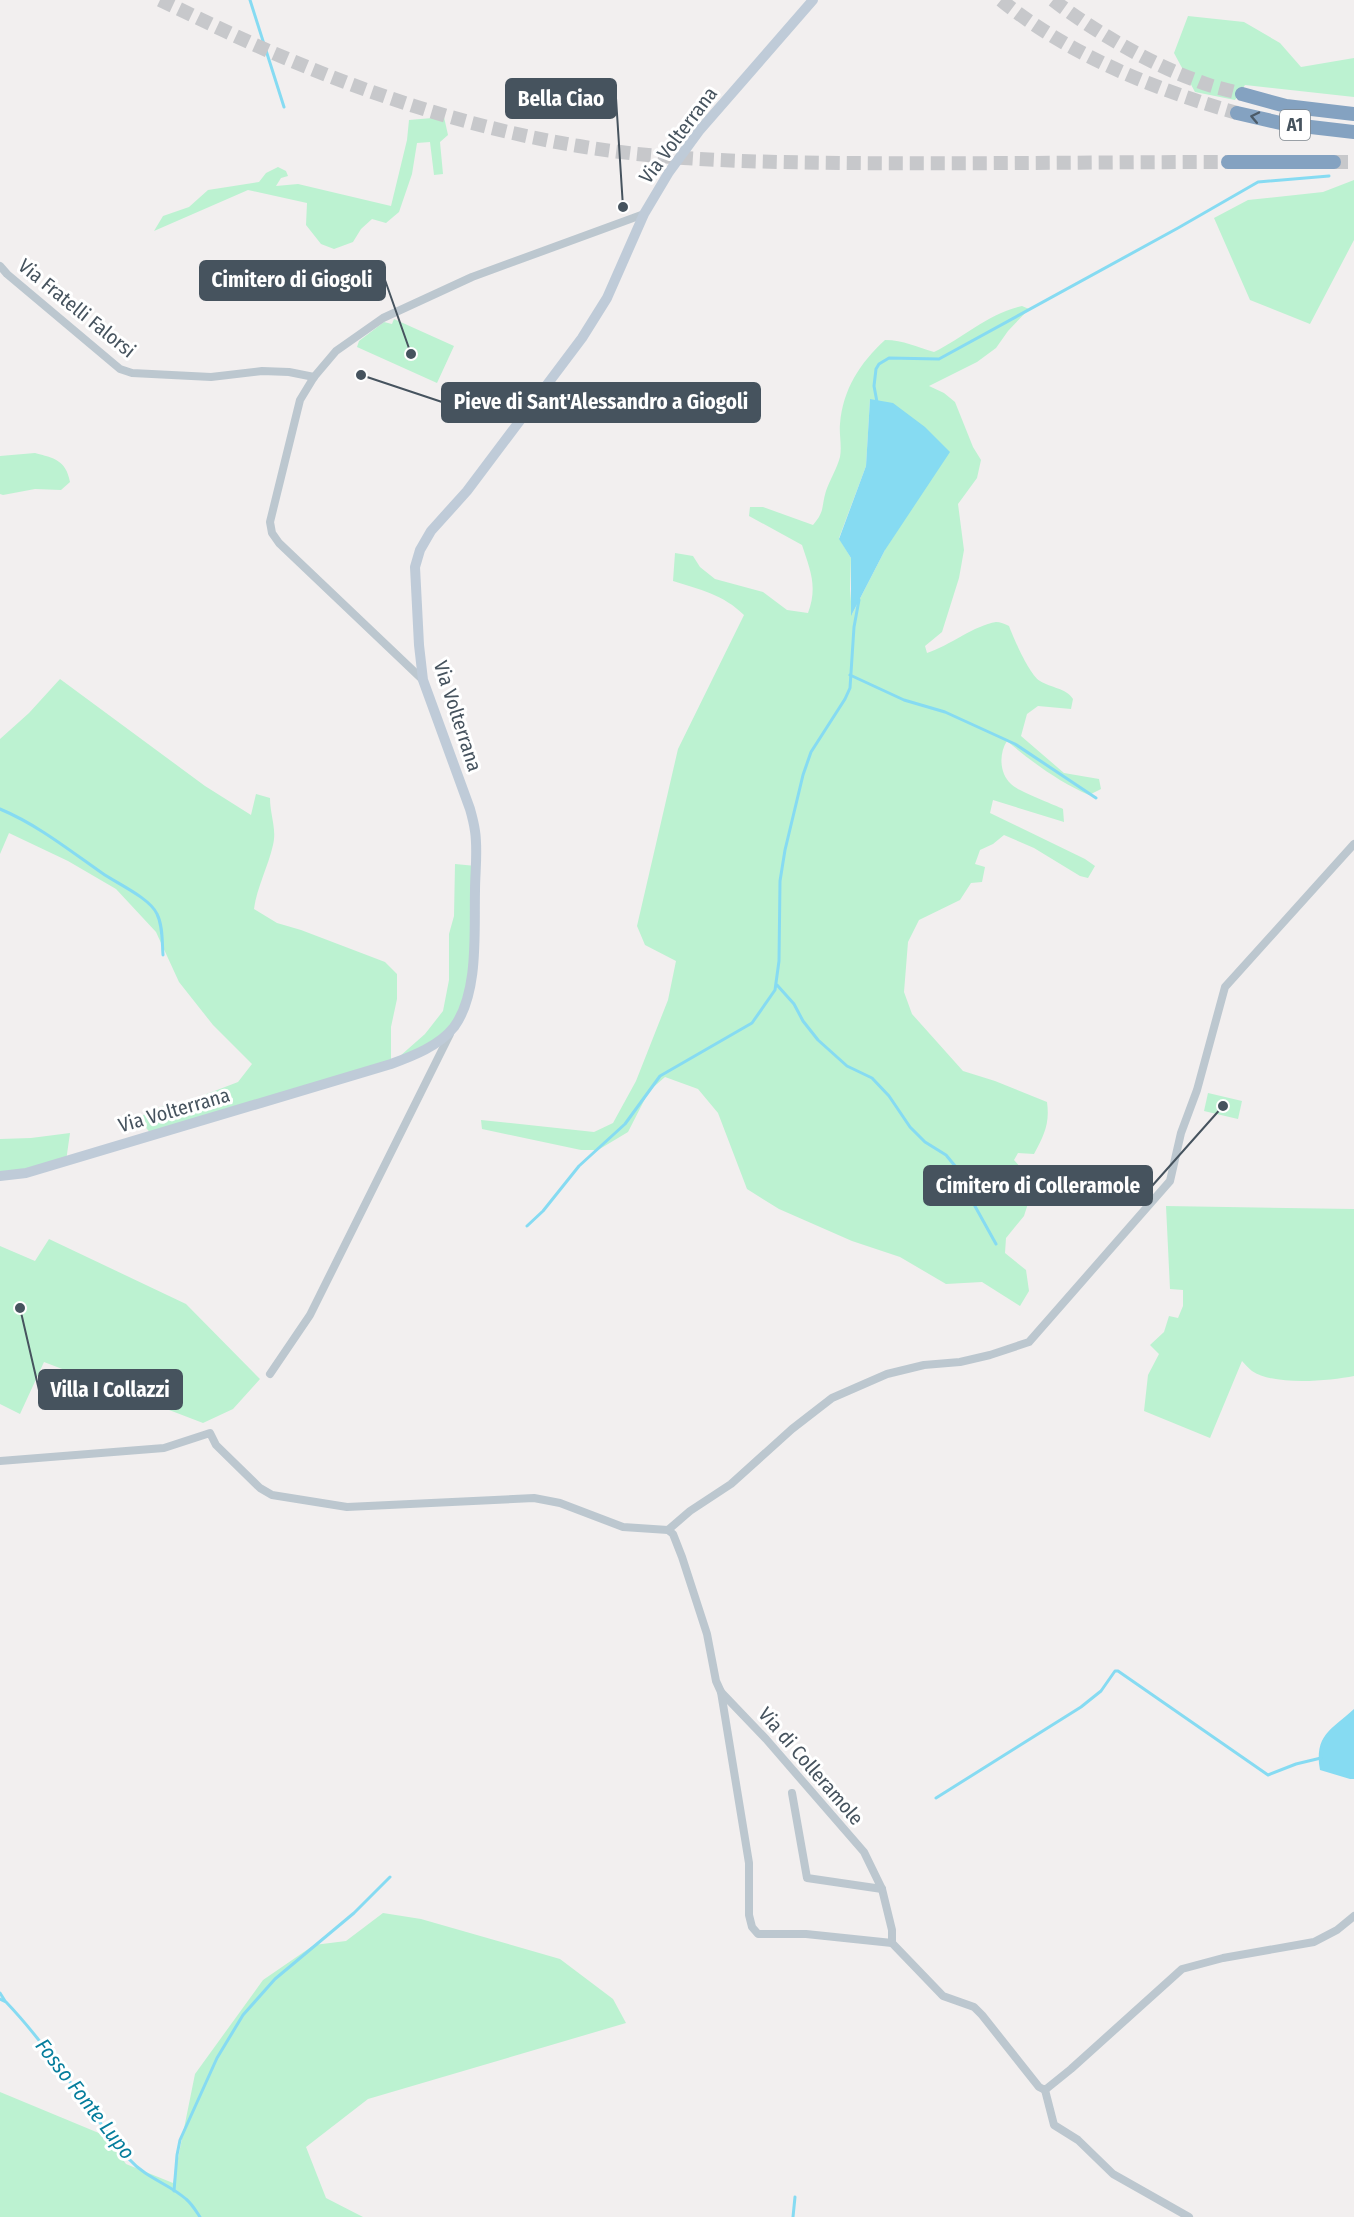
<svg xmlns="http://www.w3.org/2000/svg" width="1354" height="2217" font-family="'Fira Sans Condensed',sans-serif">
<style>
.green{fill:#bcf2d1;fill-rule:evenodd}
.water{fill:#86dbf2}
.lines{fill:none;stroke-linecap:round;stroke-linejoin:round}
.stream{stroke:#86dbf2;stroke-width:3}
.highway-tunnel{stroke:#c7c8cb;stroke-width:14;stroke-dasharray:14 7;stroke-linecap:butt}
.street{stroke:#bcc7cf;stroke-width:8}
.secondary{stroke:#bfcbd8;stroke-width:10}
.highway{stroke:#84a2c1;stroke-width:14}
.oneway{stroke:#4c5b68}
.labels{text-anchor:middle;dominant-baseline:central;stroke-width:6;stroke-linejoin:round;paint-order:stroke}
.shield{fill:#fff;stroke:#7e878e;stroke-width:1.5}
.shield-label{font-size:18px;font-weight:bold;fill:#46535e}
.street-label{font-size:20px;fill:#46535e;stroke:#fff}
.water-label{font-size:21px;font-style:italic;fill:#057d9c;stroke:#fff}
.leader{fill:none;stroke:#46535e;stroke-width:2}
.callout-dot{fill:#46535e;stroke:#fff;stroke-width:2}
.callout{fill:#46535e;stroke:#46535e;stroke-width:2}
.callout-label{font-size:21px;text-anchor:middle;font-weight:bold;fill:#fff}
</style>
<rect width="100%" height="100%" fill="#f2efef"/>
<g class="green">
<path d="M 1188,16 L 1244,22 L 1280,43 L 1301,67 L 1354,58 L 1354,97 L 1245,85 L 1235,100 L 1195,92 L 1174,53 Z"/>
<path d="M 444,117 L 448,135 L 440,142 L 443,174 L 434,175 L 430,142 L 417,143 L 412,174 L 399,212 L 386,223 L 372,219 L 361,229 L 353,242 L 334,249 L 321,244 L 306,225 L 307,203 L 248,190 L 154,231 L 163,216 L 189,207 L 208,190 L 259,182 L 266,173 L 278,167 L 286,171 L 288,176 L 281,178 L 276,186 L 298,184 L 391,206 L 407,140 L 409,120 Z"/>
<path d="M 1354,180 L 1354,240 L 1310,324 L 1250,300 L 1214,218 L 1248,200 L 1323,192 Z"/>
<path d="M 1022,306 L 1029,309 L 1008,331 L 996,348 L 977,362 L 929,386 L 944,393 L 955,402 L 973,447 L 981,460 L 977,478 L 958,504 L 964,550 L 959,578 L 942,632 L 925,646 L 927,653 C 949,646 975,625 996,622 C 1000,622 1005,624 1009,626 C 1014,639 1029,674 1040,681 C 1051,688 1066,688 1073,699 L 1071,709 L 1038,706 L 1027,714 L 1021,736 L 1064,773 L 1099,779 L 1101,789 L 1089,795 C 1059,782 1032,762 1007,741 C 999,753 999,773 1011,784 C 1017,791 1053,804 1063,809 L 1064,822 L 993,800 L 990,813 L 1085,859 L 1095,866 L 1088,878 L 1080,876 L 1034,848 L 1004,835 L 993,844 L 980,850 L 975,864 L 985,867 L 982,882 L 971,883 L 960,900 L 919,920 L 908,942 L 904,992 L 912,1014 L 963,1071 L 995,1081 L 1047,1102 C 1050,1124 1044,1135 1034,1154 L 1018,1153 L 1014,1160 L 1028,1176 L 1031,1194 L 1024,1216 L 1006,1238 L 1005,1253 L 1026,1270 L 1029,1291 L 1020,1306 L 982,1282 L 946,1284 L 900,1257 L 852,1241 L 779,1209 L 747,1189 L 718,1113 L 698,1089 L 665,1077 L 649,1091 L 628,1132 L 598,1150 L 581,1150 L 482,1129 L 481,1120 L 594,1132 L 613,1123 L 636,1081 L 668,1000 L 676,961 L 645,945 L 637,926 L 678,749 L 744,615 C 724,595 699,589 673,581 L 675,553 L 693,556 L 700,567 L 715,579 L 763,592 L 787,610 L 808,613 C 818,586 810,570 802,545 L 749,516 L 750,507 L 763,507 L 813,525 C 825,511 821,508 826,491 C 830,480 837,468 840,457 C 842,446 839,434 840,424 C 843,389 860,363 885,340 C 904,340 916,347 934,352 C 963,338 989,313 1022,306 ZM 870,399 L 885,550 L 852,614 L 850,589 L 851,558 L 839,538 L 866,466 Z"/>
<path d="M 394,319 L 454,346 L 437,383 L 357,347 L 359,341 L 384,322 L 392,324 Z"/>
<path d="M 35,453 C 54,458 66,460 70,482 L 61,490 L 35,489 L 3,495 L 0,494 L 0,456 Z"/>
<path d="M 60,679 L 205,786 L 251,815 L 256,794 L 270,798 C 270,815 277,829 273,845 C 268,867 257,887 254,909 L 277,923 L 301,930 L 385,962 L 397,974 L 397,999 L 391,1027 L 391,1064 L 425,1034 L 443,1011 L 449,980 L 449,934 L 454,916 L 455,864 L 476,866 C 475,910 479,990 454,1026 C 440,1046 413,1056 391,1064 L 152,1135 L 138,1118 L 156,1108 L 186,1102 L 238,1082 L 252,1064 L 213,1025 L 179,982 L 156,932 L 116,889 L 68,861 L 9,833 L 0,854 L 0,739 L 29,713 Z"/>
<path d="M 1208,1093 L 1242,1101 L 1238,1119 L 1204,1111 Z"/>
<path d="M 70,1133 L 66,1161 L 0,1176 L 0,1139 L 31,1138 Z"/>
<path d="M 1166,1206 L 1354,1209 L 1354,1376 C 1329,1381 1274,1386 1252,1371 C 1248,1368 1245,1364 1242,1361 L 1210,1438 L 1144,1411 L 1148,1375 L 1159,1354 L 1150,1345 L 1164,1332 L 1169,1316 L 1178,1318 L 1183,1306 L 1183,1290 L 1170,1289 Z"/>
<path d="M 49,1239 L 186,1304 L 260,1379 L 233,1409 L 203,1423 L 44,1362 L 20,1414 L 0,1404 L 0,1246 L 35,1261 Z"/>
<path d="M 383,1913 L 421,1919 L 560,1959 L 613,1999 L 626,2023 L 368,2099 L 306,2147 L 326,2198 L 363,2217 L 0,2217 L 0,2092 L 106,2136 L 126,2164 L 173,2183 L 195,2074 L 263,1980 L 314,1945 L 346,1941 Z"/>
</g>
<g class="water">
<path d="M 870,399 L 893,403 L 925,427 L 950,452 L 885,550 L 851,616 L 851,558 L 839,539 L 866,466 Z"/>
<path d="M 1354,1709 L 1354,1779 L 1350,1779 L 1320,1770 C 1314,1735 1331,1730 1354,1709 Z"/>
</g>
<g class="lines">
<g class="stream">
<path d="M 250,0 L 284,107"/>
<path d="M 877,402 L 874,386 L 876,369 L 879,364 L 889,358 L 939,359 L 1178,228 L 1258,182 L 1329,176"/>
<path d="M 850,675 L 904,700 L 945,712 L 1015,744 L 1096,798"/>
<path d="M 0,809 C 38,825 69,850 102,873 C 116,883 150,898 157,914 C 163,926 162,942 163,955"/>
<path d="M 777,985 L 794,1004 L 803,1021 L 818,1040 L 847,1066 L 872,1078 L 889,1096 L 910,1127 L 925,1142 L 946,1155 L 960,1172 L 966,1190 L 996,1244"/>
<path d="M 527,1226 L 543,1211 L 579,1166 L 625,1124 L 660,1076 L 752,1023 L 775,990 L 779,961 L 780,881 L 785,850 L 803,775 L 811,752 L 845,699 L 850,688 L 854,627 L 859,600"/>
<path d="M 936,1798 L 1081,1707 L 1101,1691 L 1115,1671 L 1118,1671 L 1268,1775 L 1296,1764 L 1321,1758"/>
<path d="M 0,1993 L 5,2001"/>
<path d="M 0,1999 L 6,2002 C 53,2051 86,2110 130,2160 C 146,2178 169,2184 186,2199 C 192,2204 196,2211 200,2217"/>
<path d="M 174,2191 L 177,2155 L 180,2140 L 217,2058 L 243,2015 L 275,1979 L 354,1913 L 390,1877"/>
<path d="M 793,2217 L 795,2197"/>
</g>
<g class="highway-tunnel">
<path d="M 160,0 C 203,20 246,42 290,60 C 382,99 481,130 579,146 C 668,161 758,162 848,163 C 975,164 1101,162 1228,162"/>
<path d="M 1001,0 C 1067,54 1156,90 1237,113"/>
<path d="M 1053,0 C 1092,30 1152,65 1198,81 C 1212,87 1228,90 1242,94"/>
<path d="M 1334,162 L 1354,162"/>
</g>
<g class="street">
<path d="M 0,266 L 7,274 L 120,369 L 132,373 L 211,377 L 262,371 L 289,372 L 314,377"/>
<path d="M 423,680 L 279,543 L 272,533 L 270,522 L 300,400 L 314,377 L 336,351 L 383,318 L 472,277 L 644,214"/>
<path d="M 270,1374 L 310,1315 L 450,1034"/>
<path d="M 0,1461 L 164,1448 L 210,1433 L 216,1445 L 260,1488 L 272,1495 L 347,1507 L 534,1498 L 560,1503 L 623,1527 L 668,1530 L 673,1534 L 682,1557 L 707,1634 L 716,1681 L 721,1692 L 766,1739 L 864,1852 L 882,1889 L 892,1930 L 892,1943 L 943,1996 L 974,2007 L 982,2015 L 1039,2087 L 1045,2090 L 1071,2069 L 1182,1969 L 1223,1958 L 1314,1942 L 1337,1930 L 1354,1916"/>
<path d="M 668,1530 L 690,1511 L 731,1484 L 792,1429 L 832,1398 L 887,1374 L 924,1365 L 960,1362 L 990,1355 L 1029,1342 L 1170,1181 L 1181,1133 L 1197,1090 L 1225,987 L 1354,844"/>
<path d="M 721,1692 L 749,1863 L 749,1915 L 752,1927 L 758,1934 L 806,1934 L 892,1943"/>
<path d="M 792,1793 L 807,1878 L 882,1889"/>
<path d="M 1045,2090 L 1054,2125 L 1078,2140 L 1113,2174 L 1189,2217"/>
</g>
<path class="secondary" d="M 0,1176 L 26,1173 L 391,1064 C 413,1056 439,1046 454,1027 C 479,993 474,932 475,891 C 475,871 478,851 475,831 C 474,824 472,816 470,809 L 423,680 L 419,645 L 415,567 L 420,550 L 431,531 L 467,491 L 582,338 L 607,298 L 644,214 L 669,172 L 699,131 L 813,0"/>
<g class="highway">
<path d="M 1242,94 L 1286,106 L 1354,114"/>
<path d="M 1237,113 L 1285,124 L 1354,132"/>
<path d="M 1228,162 L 1334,162"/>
</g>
</g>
<defs><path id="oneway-chevron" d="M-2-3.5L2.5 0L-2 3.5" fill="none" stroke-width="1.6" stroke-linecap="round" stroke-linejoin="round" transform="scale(1.5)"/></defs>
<use class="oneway" href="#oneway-chevron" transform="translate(1255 117) rotate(-168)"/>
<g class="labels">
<rect class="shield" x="1280" y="110" width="30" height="30" rx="4.5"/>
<g class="shield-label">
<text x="1295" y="125">A1</text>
</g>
<g class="street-label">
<text transform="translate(678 135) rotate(-53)">Via Volterrana</text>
<text transform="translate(77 308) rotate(39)">Via Fratelli Falorsi</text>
<text transform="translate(458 716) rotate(72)">Via Volterrana</text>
<text transform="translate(174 1110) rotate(-16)">Via Volterrana</text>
<text transform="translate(811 1766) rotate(49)">Via di Colleramole</text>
</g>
<g class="water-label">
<text transform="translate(85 2099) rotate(52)">Fosso Fonte Lupo</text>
</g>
</g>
<path class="leader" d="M623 207L616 98M411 354L385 280M361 375L442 402M1223 1106L1152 1186M20 1308L39 1390"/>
<g class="callout-dot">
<circle cx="623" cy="207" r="6"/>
<circle cx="411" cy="354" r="6"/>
<circle cx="361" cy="375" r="6"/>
<circle cx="1223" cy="1106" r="6"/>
<circle cx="20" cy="1308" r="6"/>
</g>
<g class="callout">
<rect x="506" y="79" width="110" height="39" rx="6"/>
<rect x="200" y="261" width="185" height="39" rx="6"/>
<rect x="442" y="383" width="318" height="39" rx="6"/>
<rect x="924" y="1166" width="228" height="39" rx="6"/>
<rect x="39" y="1370" width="143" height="39" rx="6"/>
</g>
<g class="callout-label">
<text x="561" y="106">Bella Ciao</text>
<text x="292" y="287">Cimitero di Giogoli</text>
<text x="601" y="409">Pieve di Sant'Alessandro a Giogoli</text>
<text x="1038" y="1193">Cimitero di Colleramole</text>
<text x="110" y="1397">Villa I Collazzi</text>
</g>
</svg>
